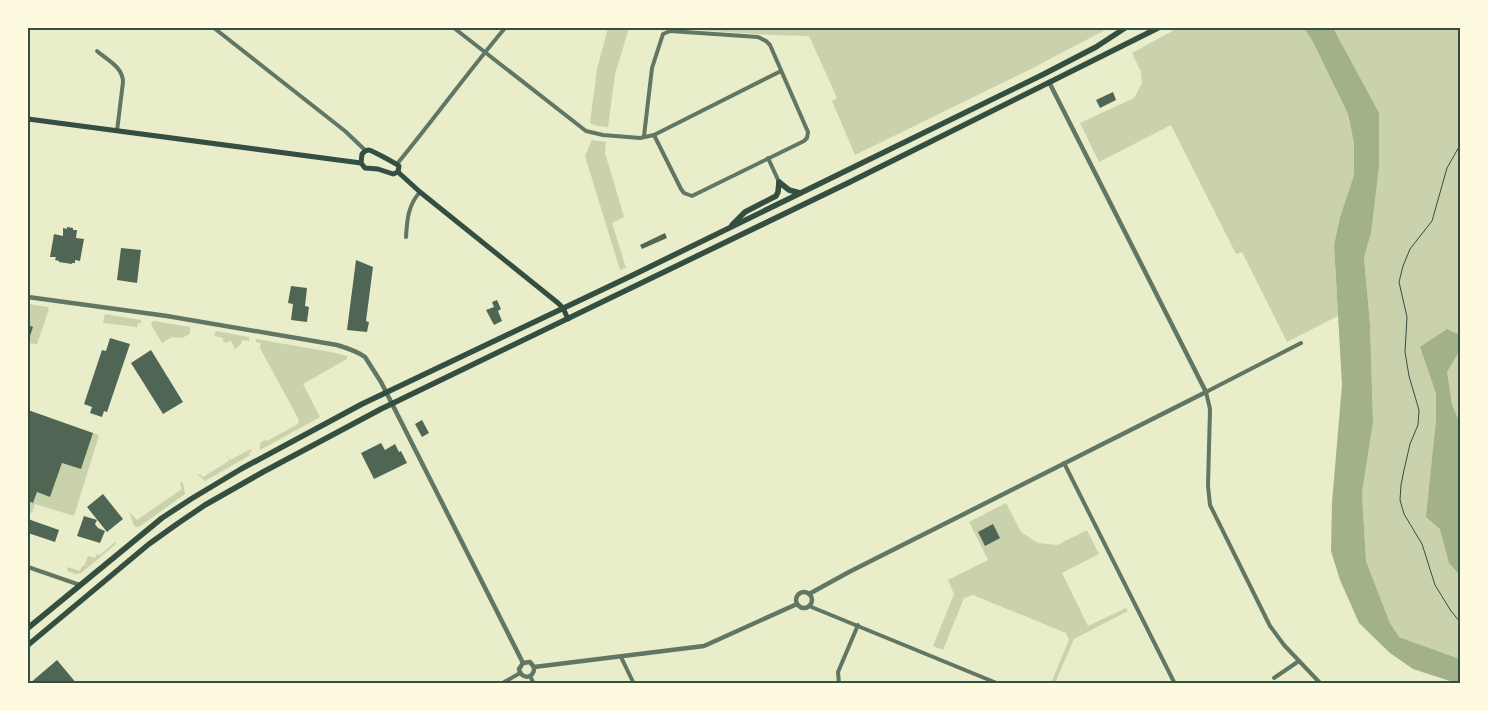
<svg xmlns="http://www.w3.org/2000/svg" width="1488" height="711" font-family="Helvetica,sans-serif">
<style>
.green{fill:#cad2ad}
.water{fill:#a3b18a}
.building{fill:#4f6655}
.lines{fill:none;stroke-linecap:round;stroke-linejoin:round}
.path{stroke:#344e41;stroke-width:1}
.minor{stroke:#617663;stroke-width:4}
.tertiary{stroke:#617663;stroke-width:4.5}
.secondary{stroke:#344e41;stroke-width:5}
.trunk{stroke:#344e41;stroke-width:5.5}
.neatline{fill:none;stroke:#344e41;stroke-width:2}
</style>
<rect width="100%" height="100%" fill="#e9edc9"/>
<g class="green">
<path d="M 608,28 L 629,28 L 615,74 L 608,127 L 597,126 L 590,123 L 597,69 Z"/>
<path d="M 667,28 L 1109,28 L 1029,70 L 855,155 L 832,101 L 837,98 L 809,36 L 773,35 Z"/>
<path d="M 1178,28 L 1304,28 L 1313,42 L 1348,114 L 1354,143 L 1354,175 L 1340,217 L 1334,245 L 1338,316 L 1287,342 L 1242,252 L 1236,254 L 1171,125 L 1099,162 L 1080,123 L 1134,98 L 1142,83 L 1141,72 L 1132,53 Z"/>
<path d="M 1333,28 L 1460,28 L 1460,659 L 1399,637 L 1390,623 L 1366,561 L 1362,493 L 1373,422 L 1370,324 L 1364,258 L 1371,233 Z"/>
<path d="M 592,140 L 606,142 L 605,153 L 624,217 L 612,223 L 626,268 L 620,270 L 585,156 Z"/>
<path d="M 28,304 L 48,307 L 49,309 L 37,344 L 28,343 L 33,327 L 28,325 Z"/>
<path d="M 105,314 L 141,320 L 141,323 L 138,323 L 137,327 L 103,323 Z"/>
<path d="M 153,321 L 190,327 L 190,334 L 182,338 L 172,337 L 162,343 L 151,324 Z"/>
<path d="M 216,331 L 249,337 L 249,341 L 242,340 L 241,344 L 235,349 L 231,341 L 226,343 L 223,341 L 223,338 L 214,336 Z"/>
<path d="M 256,339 L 331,352 L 347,356 L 347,359 L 303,384 L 320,417 L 260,450 L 260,443 L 265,440 L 267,441 L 298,424 L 299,420 L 260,348 L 261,343 L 256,342 Z"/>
<path d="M 93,433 L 99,435 L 74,516 L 35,504 L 32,513 L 28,512 L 28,501 L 33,503 L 37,492 L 50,497 L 62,463 L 81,469 Z"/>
<path d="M 251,449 L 252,451 L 249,453 L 250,455 L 205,481 L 198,475 L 200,474 L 203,477 L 229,461 L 227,455 L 230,460 Z"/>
<path d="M 181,482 L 183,483 L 185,494 L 139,527 L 134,526 L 130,514 L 125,508 L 137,520 L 182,489 L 180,484 Z"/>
<path d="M 1006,503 L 1021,532 L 1038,543 L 1057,545 L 1087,530 L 1099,554 L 1062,573 L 1088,626 L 1126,608 L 1128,611 L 1074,639 L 1055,683 L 1051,683 L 1069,640 L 1066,633 L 973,595 L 964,598 L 943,650 L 933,646 L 954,594 L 948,580 L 988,560 L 969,522 Z"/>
<path d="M 115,542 L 116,544 L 81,573 L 76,574 L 67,571 L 68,567 L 80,571 L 82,566 L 84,566 L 88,556 L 95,558 L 97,554 L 100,555 Z"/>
</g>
<g class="water">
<path d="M 1304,28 L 1333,28 L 1379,113 L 1379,166 L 1371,233 L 1364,258 L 1370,324 L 1373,422 L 1362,493 L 1366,561 L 1390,623 L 1399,637 L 1460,659 L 1460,683 L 1456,683 L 1413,669 L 1390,653 L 1359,623 L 1340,580 L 1331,551 L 1332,502 L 1342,385 L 1334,245 L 1340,217 L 1354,175 L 1354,143 L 1348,114 L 1313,42 Z"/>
<path d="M 1447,329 L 1460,335 L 1460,350 L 1447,372 L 1452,405 L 1460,423 L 1460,575 L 1449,563 L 1440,529 L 1426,517 L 1436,421 L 1436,393 L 1420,347 Z"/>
</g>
<g class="building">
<path d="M 1113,92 L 1116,100 L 1100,108 L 1096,100 Z"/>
<path d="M 67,227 L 73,228 L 73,230 L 77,230 L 76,238 L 84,239 L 80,261 L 75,260 L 75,263 L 72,263 L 72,264 L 59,262 L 59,261 L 55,260 L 56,257 L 50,257 L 54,234 L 63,236 L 63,228 L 67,229 Z"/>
<path d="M 665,233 L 667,238 L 642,249 L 640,245 Z"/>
<path d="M 121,248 L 141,250 L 137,283 L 117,280 Z"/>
<path d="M 356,260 L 373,267 L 366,321 L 369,322 L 367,332 L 347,330 Z"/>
<path d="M 291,286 L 307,288 L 305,306 L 309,307 L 307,322 L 291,320 L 293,304 L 288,303 Z"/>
<path d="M 497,300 L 501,309 L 498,311 L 502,321 L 494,325 L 486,310 L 494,307 L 492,302 Z"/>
<path d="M 28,325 L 33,327 L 28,342 Z"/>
<path d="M 110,338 L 130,344 L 107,412 L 104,411 L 102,417 L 90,413 L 92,407 L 84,404 L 102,350 L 106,351 Z"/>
<path d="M 151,350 L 183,402 L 163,414 L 131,363 Z"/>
<path d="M 28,410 L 93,433 L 81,469 L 62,463 L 50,497 L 37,492 L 33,503 L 28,501 Z"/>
<path d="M 422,420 L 429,433 L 422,437 L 415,424 Z"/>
<path d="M 381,443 L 385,450 L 395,444 L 399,452 L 401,451 L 407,463 L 374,479 L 361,453 Z"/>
<path d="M 103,494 L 123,519 L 107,532 L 87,507 Z"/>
<path d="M 84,516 L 97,520 L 95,524 L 98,528 L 105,531 L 100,543 L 77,536 Z"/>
<path d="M 28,519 L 59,530 L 55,542 L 28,533 Z"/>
<path d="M 993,524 L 1000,538 L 985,546 L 978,532 Z"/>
<path d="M 57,660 L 77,684 L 29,684 Z"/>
</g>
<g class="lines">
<path class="path" d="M 1460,145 L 1447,168 L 1432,221 L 1410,249 L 1403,266 L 1399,282 L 1407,317 L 1405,352 L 1409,376 L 1419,410 L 1418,425 L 1410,444 L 1404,470 L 1401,485 L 1400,500 L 1404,514 L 1422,544 L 1435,585 L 1451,611 L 1460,622"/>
<g class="minor">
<path d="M 214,28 L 345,131 L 366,151"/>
<path d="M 454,28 L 586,131 L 603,135 L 640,138 L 654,135 L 781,71"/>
<path d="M 97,51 C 107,60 123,67 123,82 L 117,131"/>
<path d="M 644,136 L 652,68 L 663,34 L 670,31 L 758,37 L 766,41 L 770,45 L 808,132 L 807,138 L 804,141 L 692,196 L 684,193 L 681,189 L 654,135"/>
<path d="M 768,158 L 779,182"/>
<path d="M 397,164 C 434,119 468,72 505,28"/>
<path d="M 406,237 C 407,220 408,205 420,192"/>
<path d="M 1301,343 L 1206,392 L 1210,409 L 1208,486 L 1210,505 L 1270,626 L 1284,645 L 1321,684"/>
<path d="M 1064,463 L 1175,684"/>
<path d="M 28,567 L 80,585"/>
<path d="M 809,606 L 999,684"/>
<path d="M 621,657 L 634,684"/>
<path d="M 530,676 L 534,684"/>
<path d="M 1274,678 L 1299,661"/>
<path d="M 501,684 L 520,673"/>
<path d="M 839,684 L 838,672 L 858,625"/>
</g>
<g class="tertiary">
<path d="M 28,297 L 167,316 L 337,345 C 347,348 357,351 365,357 L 381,382 L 523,663"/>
<circle cx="804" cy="600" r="8"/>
<path d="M 809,594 L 849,572 L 1206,392 L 1049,82"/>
<path d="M 523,663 L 519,669 C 521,680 535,679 534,667"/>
<path d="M 523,663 L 530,662 L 534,667"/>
<path d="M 534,667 L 704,646 L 797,604"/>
</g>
<g class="secondary">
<path d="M 28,119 L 361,163 L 365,168 L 378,169 L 393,174 L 398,172"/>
<path d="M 361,163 L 362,154 C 364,152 365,150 369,150 C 371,150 397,164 399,166 L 398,172"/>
<path d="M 398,172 L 420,192 L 558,303 L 563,308 L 568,319"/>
</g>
<g class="trunk">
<path d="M 779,182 L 789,190 L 800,193"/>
<path d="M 732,225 L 745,212 L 776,196 L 778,192 L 779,182"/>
<path d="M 28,628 L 162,518 L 191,499 L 241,469 L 362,404 L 631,276 L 1044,74 L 1096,47 L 1125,28"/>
<path d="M 28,645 L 149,544 L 177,524 L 205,505 L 263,472 L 381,409 L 850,182 L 1158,28"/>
</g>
</g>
<rect width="1488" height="711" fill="none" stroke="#fefae0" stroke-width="58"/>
<rect x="29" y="29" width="1430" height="653" class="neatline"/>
</svg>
